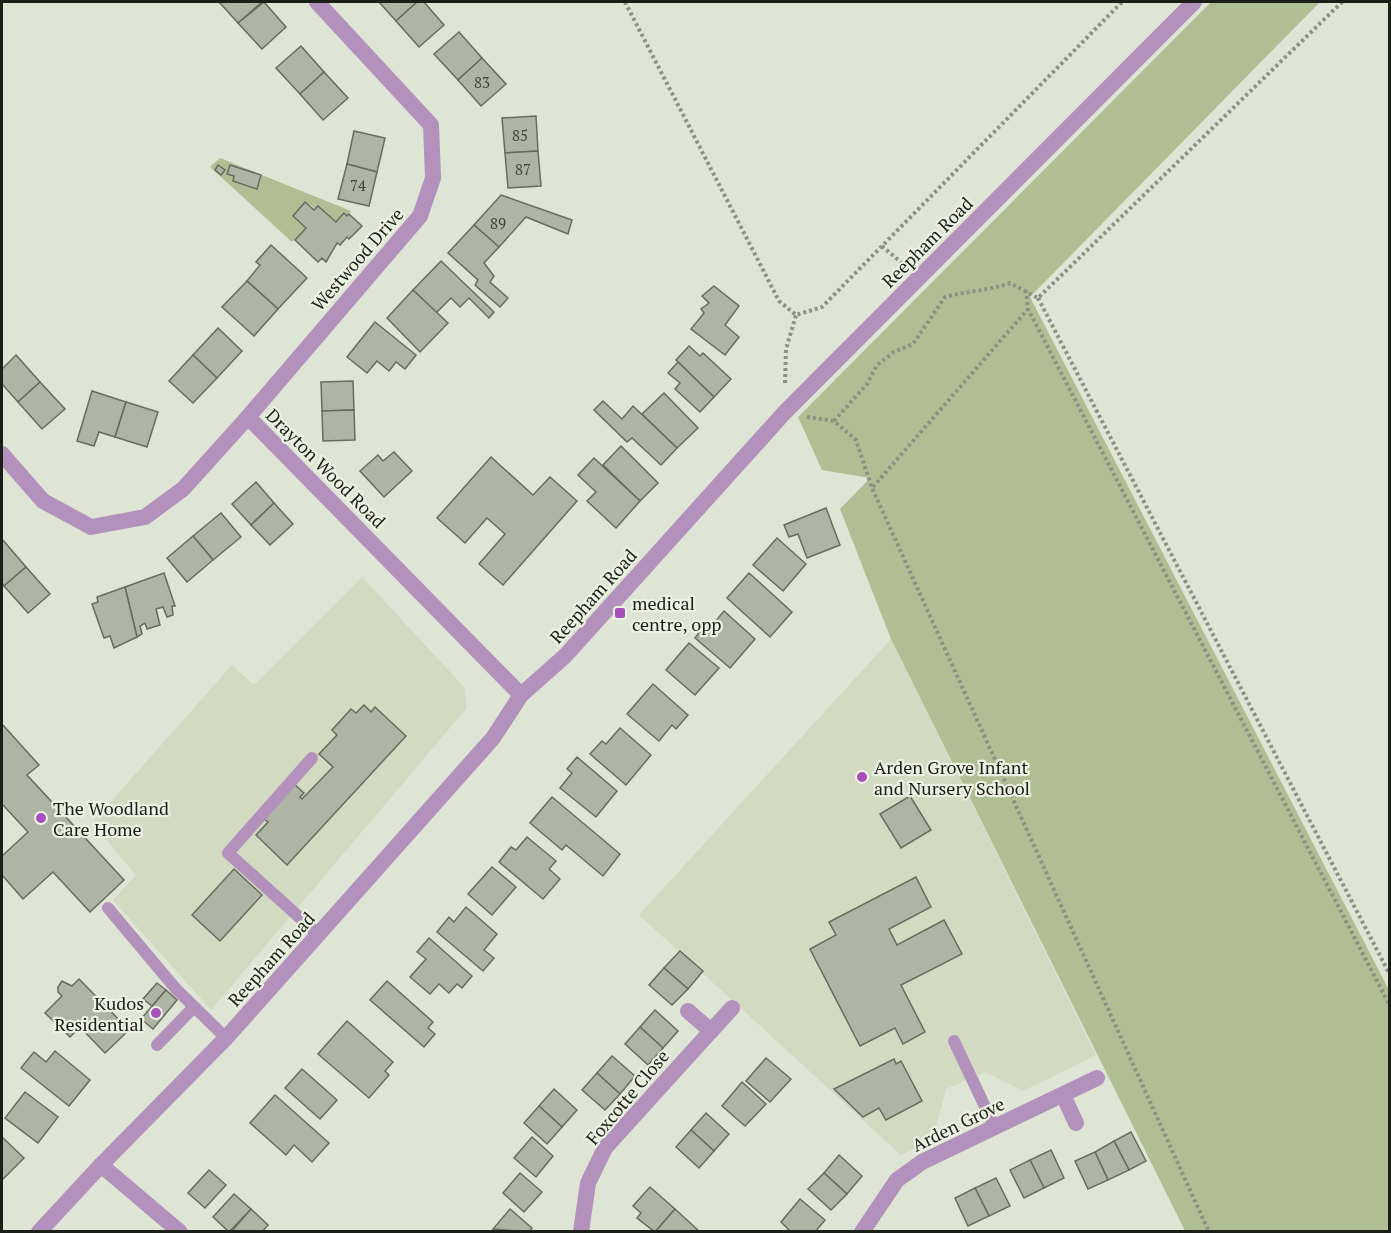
<svg xmlns="http://www.w3.org/2000/svg" width="1391" height="1233" font-family="'PT Serif',serif">
<style>
.built{fill:#d2dac2}
.green{fill:#b0bf93}
.building{fill:#afb5a4;stroke:#676c5d;stroke-width:1.5}
.lines{fill:none;stroke-linecap:round;stroke-linejoin:round}
.path{stroke:#8c9184;stroke-width:4;stroke-dasharray:3 3;stroke-linecap:butt}
.service{stroke:#b291bc;stroke-width:12}
.minor{stroke:#b291bc;stroke-width:16}
.tertiary{stroke:#b291bc;stroke-width:16}
.poi-dot{fill:#a64fbd;stroke:#ecf2e1;stroke-width:2}
.labels{text-anchor:middle;dominant-baseline:central;stroke-width:4.5;stroke-linejoin:round;paint-order:stroke}
.number-label{font-size:15px;fill:#41443b}
.street-label{font-size:18px;fill:#1c1f18;stroke:#ecf2e1}
.poi-label{font-size:18px;fill:#1c1f18;stroke:#ecf2e1;text-anchor:start}
</style>
<rect width="100%" height="100%" fill="#dfe5d4"/>
<g class="built">
<path d="M 362,577 L 465,688 L 466,709 L 211,1010 L 113,900 L 136,875 L 92,823 L 232,665 L 254,685 Z"/>
<path d="M 891,639 L 1096,1055 L 1023,1091 L 985,1072 L 946,1089 L 933,1139 L 901,1155 L 639,915 Z"/>
</g>
<g class="green">
<path d="M 1211,2 L 1320,2 L 1030,297 L 1389,990 L 1389,1231 L 1185,1231 L 891,639 L 840,509 L 870,478 L 822,470 L 798,417 Z"/>
<path d="M 220,158 L 351,211 L 347,216 L 344,213 L 336,222 L 305,202 L 293,216 L 306,228 L 292,242 L 210,167 Z"/>
</g>
<g class="building">
<path d="M 219,2 L 262,2 L 238,23 Z"/>
<path d="M 264,2 L 286,27 L 262,49 L 238,23 Z"/>
<path d="M 379,2 L 417,2 L 396,21 Z"/>
<path d="M 417,2 L 424,2 L 444,25 L 419,47 L 396,21 Z"/>
<path d="M 459,32 L 482,58 L 458,80 L 434,54 Z"/>
<path d="M 301,46 L 324,72 L 300,94 L 276,68 Z"/>
<path d="M 482,58 L 506,84 L 481,106 L 458,80 Z"/>
<path d="M 324,72 L 348,98 L 323,120 L 300,94 Z"/>
<path d="M 536,116 L 538,151 L 505,153 L 502,118 Z"/>
<path d="M 354,131 L 385,138 L 377,172 L 347,164 Z"/>
<path d="M 538,151 L 541,186 L 508,188 L 505,153 Z"/>
<path d="M 347,164 L 377,172 L 369,206 L 338,199 Z"/>
<path d="M 218,165 L 225,170 L 221,175 L 215,170 Z"/>
<path d="M 230,165 L 261,175 L 257,189 L 233,181 L 234,176 L 227,174 Z"/>
<path d="M 501,195 L 572,220 L 568,234 L 526,217 L 499,247 L 474,225 Z"/>
<path d="M 305,202 L 314,210 L 318,206 L 336,222 L 344,213 L 347,216 L 349,214 L 362,226 L 349,239 L 347,237 L 340,245 L 337,243 L 326,262 L 322,258 L 318,262 L 295,240 L 306,228 L 293,216 Z"/>
<path d="M 474,225 L 499,247 L 484,263 L 494,276 L 490,282 L 508,298 L 500,307 L 475,285 L 478,280 L 448,253 Z"/>
<path d="M 271,245 L 307,278 L 278,309 L 247,281 L 260,265 L 256,262 Z"/>
<path d="M 441,261 L 494,312 L 489,318 L 469,298 L 460,307 L 451,298 L 436,313 L 413,290 Z"/>
<path d="M 247,281 L 278,309 L 254,336 L 222,307 Z"/>
<path d="M 714,286 L 739,306 L 725,325 L 739,337 L 725,355 L 691,329 L 704,313 L 701,309 L 709,303 L 702,296 Z"/>
<path d="M 413,290 L 448,323 L 420,352 L 387,318 Z"/>
<path d="M 375,322 L 416,355 L 405,369 L 396,362 L 389,371 L 377,361 L 367,373 L 347,357 Z"/>
<path d="M 218,328 L 242,351 L 217,378 L 193,355 Z"/>
<path d="M 689,346 L 700,356 L 703,353 L 731,379 L 714,397 L 676,360 Z"/>
<path d="M 16,355 L 40,382 L 18,402 L 2,384 L 2,369 Z"/>
<path d="M 193,355 L 217,378 L 193,403 L 169,381 Z"/>
<path d="M 678,362 L 714,397 L 700,412 L 675,389 L 680,383 L 668,373 Z"/>
<path d="M 353,381 L 354,410 L 322,411 L 321,382 Z"/>
<path d="M 40,382 L 65,409 L 42,429 L 18,402 Z"/>
<path d="M 92,391 L 126,402 L 115,437 L 99,432 L 94,446 L 77,441 Z"/>
<path d="M 664,393 L 698,428 L 677,448 L 642,414 Z"/>
<path d="M 603,401 L 622,419 L 633,406 L 677,448 L 661,465 L 632,438 L 627,442 L 594,410 Z"/>
<path d="M 126,402 L 158,412 L 147,447 L 115,437 Z"/>
<path d="M 354,410 L 355,440 L 323,441 L 322,411 Z"/>
<path d="M 621,446 L 658,483 L 640,501 L 603,465 Z"/>
<path d="M 394,452 L 412,471 L 384,497 L 360,471 L 378,455 L 383,461 Z"/>
<path d="M 491,457 L 533,495 L 550,477 L 577,501 L 503,585 L 479,564 L 505,534 L 487,518 L 465,543 L 437,518 Z"/>
<path d="M 594,458 L 640,501 L 616,528 L 587,501 L 596,492 L 578,475 Z"/>
<path d="M 256,482 L 274,503 L 251,525 L 232,504 Z"/>
<path d="M 274,503 L 293,524 L 270,545 L 251,525 Z"/>
<path d="M 826,508 L 840,545 L 807,558 L 798,534 L 789,537 L 784,525 Z"/>
<path d="M 221,513 L 241,537 L 213,560 L 193,536 Z"/>
<path d="M 193,536 L 213,560 L 187,582 L 167,558 Z"/>
<path d="M 777,538 L 806,564 L 783,591 L 753,565 Z"/>
<path d="M 2,539 L 26,567 L 4,586 L 2,583 Z"/>
<path d="M 26,567 L 50,594 L 28,613 L 4,586 Z"/>
<path d="M 164,573 L 175,606 L 172,606 L 173,615 L 167,617 L 163,607 L 156,609 L 160,625 L 147,629 L 145,623 L 140,626 L 142,634 L 137,637 L 125,587 Z"/>
<path d="M 749,573 L 792,612 L 770,637 L 727,598 Z"/>
<path d="M 125,587 L 137,637 L 114,648 L 110,636 L 104,638 L 92,604 L 98,602 L 97,597 Z"/>
<path d="M 724,611 L 755,639 L 730,668 L 695,638 L 706,624 L 710,628 Z"/>
<path d="M 689,643 L 719,668 L 695,695 L 666,670 Z"/>
<path d="M 653,684 L 688,715 L 676,729 L 672,725 L 659,741 L 627,714 Z"/>
<path d="M 364,705 L 371,712 L 375,707 L 406,736 L 287,865 L 256,835 L 268,822 L 263,818 L 294,784 L 304,793 L 300,797 L 302,799 L 333,767 L 319,754 L 337,735 L 332,730 L 351,709 L 356,713 Z"/>
<path d="M 2,724 L 39,765 L 27,775 L 124,880 L 90,912 L 53,872 L 23,899 L 2,875 L 2,856 L 28,832 L 2,804 Z"/>
<path d="M 620,728 L 651,755 L 626,785 L 590,754 L 602,741 L 606,744 Z"/>
<path d="M 577,757 L 617,791 L 596,817 L 560,788 L 572,773 L 567,769 Z"/>
<path d="M 910,796 L 931,830 L 901,848 L 880,814 Z"/>
<path d="M 552,797 L 620,854 L 603,876 L 566,845 L 562,850 L 530,823 Z"/>
<path d="M 527,837 L 556,861 L 549,869 L 560,879 L 543,899 L 499,862 L 511,847 L 516,850 Z"/>
<path d="M 492,867 L 516,887 L 492,915 L 468,894 Z"/>
<path d="M 234,869 L 262,895 L 220,941 L 192,915 Z"/>
<path d="M 916,877 L 931,907 L 889,929 L 897,945 L 944,920 L 962,954 L 901,985 L 925,1032 L 903,1044 L 895,1028 L 860,1046 L 810,949 L 836,935 L 829,922 Z"/>
<path d="M 466,907 L 497,934 L 484,950 L 494,958 L 483,971 L 437,932 L 449,917 L 454,922 Z"/>
<path d="M 429,938 L 472,976 L 462,988 L 457,984 L 449,993 L 439,984 L 430,994 L 410,977 L 426,959 L 417,952 Z"/>
<path d="M 680,951 L 703,971 L 688,989 L 664,968 Z"/>
<path d="M 664,968 L 688,989 L 672,1005 L 649,985 Z"/>
<path d="M 79,979 L 129,1030 L 105,1053 L 80,1027 L 70,1037 L 45,1013 L 62,996 L 58,992 L 58,987 L 62,981 L 72,986 Z"/>
<path d="M 387,981 L 433,1022 L 428,1028 L 435,1034 L 424,1047 L 370,1000 Z"/>
<path d="M 157,983 L 166,990 L 152,1006 L 143,999 Z"/>
<path d="M 166,990 L 177,1000 L 153,1029 L 141,1019 Z"/>
<path d="M 655,1010 L 678,1031 L 663,1048 L 640,1027 Z"/>
<path d="M 347,1021 L 393,1062 L 385,1071 L 389,1075 L 369,1098 L 318,1054 Z"/>
<path d="M 640,1027 L 663,1048 L 648,1065 L 625,1044 Z"/>
<path d="M 55,1051 L 90,1080 L 69,1106 L 21,1068 L 34,1052 L 46,1062 Z"/>
<path d="M 612,1056 L 635,1076 L 620,1094 L 597,1073 Z"/>
<path d="M 766,1058 L 791,1079 L 770,1102 L 746,1081 Z"/>
<path d="M 894,1059 L 896,1064 L 901,1061 L 922,1101 L 886,1120 L 879,1108 L 863,1117 L 834,1089 Z"/>
<path d="M 302,1069 L 337,1100 L 320,1119 L 285,1088 Z"/>
<path d="M 597,1073 L 620,1094 L 605,1110 L 582,1090 Z"/>
<path d="M 742,1082 L 766,1104 L 745,1126 L 722,1106 Z"/>
<path d="M 554,1089 L 577,1110 L 562,1127 L 539,1106 Z"/>
<path d="M 25,1092 L 58,1117 L 38,1143 L 5,1118 Z"/>
<path d="M 275,1095 L 329,1143 L 312,1162 L 294,1145 L 286,1155 L 250,1123 Z"/>
<path d="M 539,1106 L 562,1127 L 547,1144 L 524,1123 Z"/>
<path d="M 706,1113 L 729,1134 L 714,1151 L 691,1130 Z"/>
<path d="M 691,1130 L 714,1151 L 699,1168 L 676,1147 Z"/>
<path d="M 1131,1132 L 1146,1161 L 1129,1170 L 1114,1141 Z"/>
<path d="M 2,1137 L 24,1158 L 3,1179 L 2,1177 Z"/>
<path d="M 532,1137 L 553,1156 L 536,1177 L 514,1158 Z"/>
<path d="M 1114,1141 L 1129,1170 L 1108,1180 L 1095,1152 Z"/>
<path d="M 1051,1150 L 1064,1178 L 1044,1188 L 1030,1160 Z"/>
<path d="M 1095,1152 L 1108,1180 L 1088,1189 L 1075,1161 Z"/>
<path d="M 839,1155 L 862,1176 L 847,1194 L 824,1173 Z"/>
<path d="M 1030,1160 L 1044,1188 L 1024,1198 L 1010,1170 Z"/>
<path d="M 209,1170 L 226,1185 L 205,1208 L 188,1193 Z"/>
<path d="M 520,1173 L 542,1192 L 524,1212 L 503,1193 Z"/>
<path d="M 824,1173 L 847,1194 L 831,1210 L 808,1189 Z"/>
<path d="M 996,1178 L 1010,1206 L 989,1216 L 975,1188 Z"/>
<path d="M 650,1187 L 675,1209 L 655,1232 L 637,1218 L 641,1213 L 633,1206 Z"/>
<path d="M 975,1188 L 989,1216 L 968,1226 L 955,1198 Z"/>
<path d="M 234,1194 L 251,1209 L 229,1232 L 213,1217 Z"/>
<path d="M 800,1199 L 825,1220 L 815,1232 L 791,1232 L 781,1222 Z"/>
<path d="M 251,1209 L 268,1225 L 262,1232 L 231,1232 Z"/>
<path d="M 510,1209 L 532,1228 L 529,1232 L 493,1229 Z"/>
<path d="M 675,1209 L 700,1232 L 655,1232 Z"/>
</g>
<g class="lines">
<g class="path">
<path d="M 625,2 L 779,301 L 796,315 L 822,307 L 1122,2"/>
<path d="M 882,246 L 904,265"/>
<path d="M 1026,290 L 1028,309 L 1390,1006"/>
<path d="M 1038,298 L 1390,975"/>
<path d="M 785,383 L 786,349 L 796,315"/>
<path d="M 807,417 L 834,421 L 856,440 L 872,488 L 1209,1232"/>
<path d="M 834,421 L 867,384 L 877,365 L 894,352 L 913,344 L 945,297 C 967,291 988,291 1010,283 L 1038,298 L 1342,2"/>
<path d="M 873,487 L 1028,309"/>
</g>
<g class="service">
<path d="M 312,758 L 228,853 L 319,935"/>
<path d="M 108,908 L 176,989 L 226,1038"/>
<path d="M 954,1041 L 995,1128"/>
<path d="M 157,1045 L 194,1007"/>
</g>
<g class="minor">
<path d="M 248,417 L 420,216 L 433,178 L 431,125 L 317,2"/>
<path d="M 2,454 L 43,501 L 91,527 L 145,517 L 183,489 L 248,417 L 521,695"/>
<path d="M 711,1031 L 732,1008"/>
<path d="M 1063,1095 L 1076,1123"/>
<path d="M 101,1165 L 180,1232"/>
<path d="M 581,1232 L 588,1183 L 605,1148 L 711,1031 L 688,1011"/>
<path d="M 862,1232 L 897,1180 L 922,1162 L 1097,1078"/>
</g>
<path class="tertiary" d="M 39,1232 L 101,1165 L 226,1038 L 493,738 L 521,695 L 565,656 L 785,412 L 1194,2"/>
</g>
<g class="poi-dot">
<rect x="614" y="607" width="12" height="12" rx="3"/>
<circle cx="862" cy="777" r="6"/>
<circle cx="41" cy="818" r="6"/>
<circle cx="156" cy="1013" r="6"/>
</g>
<g class="labels">
<g class="number-label">
<text x="482" y="82">83</text>
<text x="520" y="135">85</text>
<text x="523" y="169">87</text>
<text x="358" y="185">74</text>
<text x="498" y="223">89</text>
</g>
<g class="street-label">
<text transform="translate(927 242) rotate(-45)">Reepham Road</text>
<text transform="translate(357 259) rotate(-49)">Westwood Drive</text>
<text transform="translate(326 468) rotate(45)">Drayton Wood Road</text>
<text transform="translate(593 596) rotate(-48)">Reepham Road</text>
<text transform="translate(271 959) rotate(-48)">Reepham Road</text>
<text transform="translate(627 1097) rotate(-50)">Foxcotte Close</text>
<text transform="translate(958 1124) rotate(-26)">Arden Grove</text>
</g>
<g class="poi-label">
<text x="632" y="603">medical<tspan x="632" dy="21">centre, opp</tspan></text>
<text x="874" y="767">Arden Grove Infant<tspan x="874" dy="21">and Nursery School</tspan></text>
<text x="53" y="808">The Woodland<tspan x="53" dy="21">Care Home</tspan></text>
<text x="144" y="1003" text-anchor="end">Kudos<tspan x="144" dy="21">Residential</tspan></text>
</g>
</g>
<rect width="1391" height="1233" fill="none" stroke="#1c1f18" stroke-width="6"/>
</svg>
